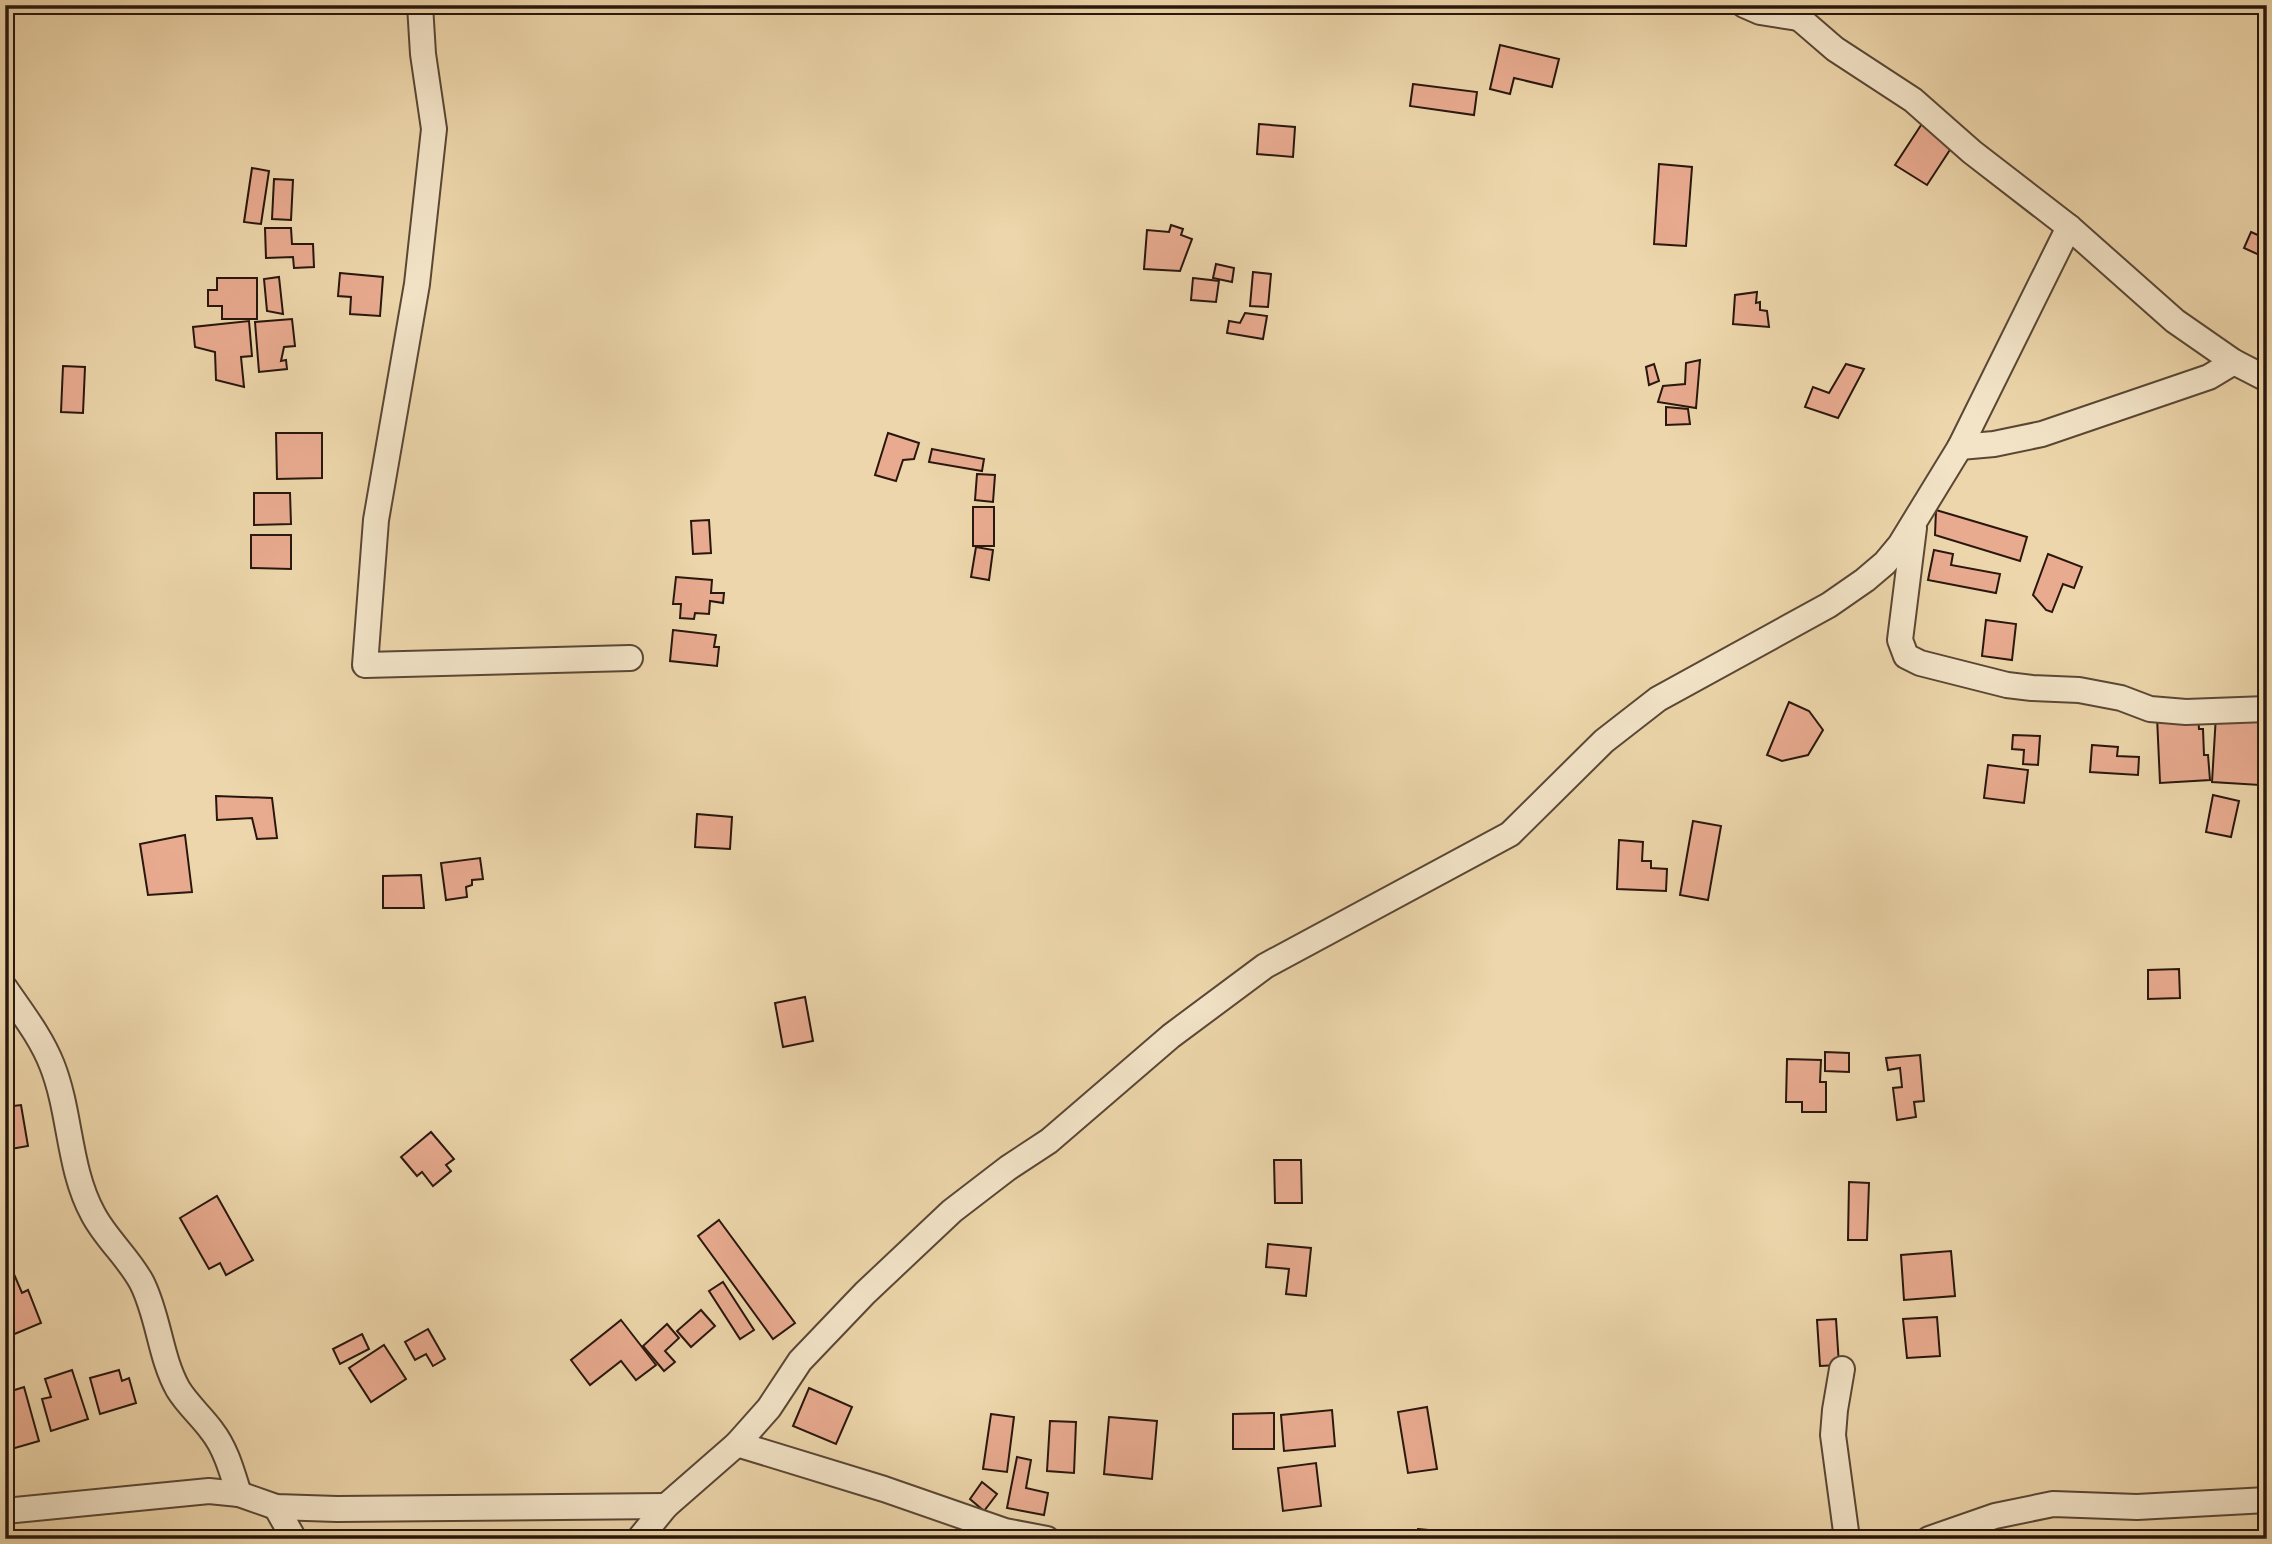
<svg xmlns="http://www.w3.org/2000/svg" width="2272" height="1544" font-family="'Old Standard TT',serif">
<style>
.building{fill:#e9ab90;stroke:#29170e;stroke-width:2}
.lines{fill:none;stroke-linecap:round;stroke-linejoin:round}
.minor-casing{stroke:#5a4735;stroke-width:28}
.minor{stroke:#f3e4c8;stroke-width:24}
</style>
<rect width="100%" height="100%" fill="#edd6ab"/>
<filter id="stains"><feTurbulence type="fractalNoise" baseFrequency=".00286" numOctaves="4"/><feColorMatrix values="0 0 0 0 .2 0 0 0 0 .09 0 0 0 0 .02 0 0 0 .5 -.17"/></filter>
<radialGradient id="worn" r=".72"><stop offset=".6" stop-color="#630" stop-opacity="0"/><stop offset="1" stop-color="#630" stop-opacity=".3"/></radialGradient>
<g class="building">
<path d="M 1500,45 L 1559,59 L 1552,87 L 1514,78 L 1510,94 L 1490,89 Z"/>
<path d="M 1413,84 L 1477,92 L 1474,115 L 1410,106 Z"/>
<path d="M 1925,119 L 1957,139 L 1927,185 L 1895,165 Z"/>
<path d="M 1259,124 L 1295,127 L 1293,157 L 1257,154 Z"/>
<path d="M 1659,164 L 1692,167 L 1686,246 L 1654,244 Z"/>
<path d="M 252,168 L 269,171 L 261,224 L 244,222 Z"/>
<path d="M 274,179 L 293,180 L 291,220 L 272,219 Z"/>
<path d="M 1171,225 L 1183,229 L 1181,235 L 1192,239 L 1180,271 L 1144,269 L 1147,230 L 1169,232 Z"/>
<path d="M 265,228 L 291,228 L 292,244 L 313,244 L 314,267 L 294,268 L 293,257 L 266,258 Z"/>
<path d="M 2251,232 L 2267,239 L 2267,278 L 2259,275 L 2266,258 L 2244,248 Z"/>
<path d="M 1216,264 L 1234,268 L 1232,282 L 1213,278 Z"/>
<path d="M 1253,272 L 1271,274 L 1268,307 L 1250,306 Z"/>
<path d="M 340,273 L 383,277 L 380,316 L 350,314 L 351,297 L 338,296 Z"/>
<path d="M 279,277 L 283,314 L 267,311 L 264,279 Z"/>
<path d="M 217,278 L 257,278 L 257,319 L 222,319 L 222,306 L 208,306 L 208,290 L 217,290 Z"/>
<path d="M 1193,278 L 1219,281 L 1216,302 L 1191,300 Z"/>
<path d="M 1757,292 L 1756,303 L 1760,302 L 1760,310 L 1767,311 L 1769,327 L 1733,324 L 1735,295 Z"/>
<path d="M 1245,313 L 1267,316 L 1263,339 L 1227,333 L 1229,321 L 1240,323 Z"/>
<path d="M 292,319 L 295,346 L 284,347 L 281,361 L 286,360 L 287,369 L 259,372 L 255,322 Z"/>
<path d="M 249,321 L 252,356 L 241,357 L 244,387 L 216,380 L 215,352 L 195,347 L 193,327 Z"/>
<path d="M 1700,360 L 1696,408 L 1658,402 L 1663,386 L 1685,384 L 1686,363 Z"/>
<path d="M 1654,364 L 1659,381 L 1649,385 L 1646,367 Z"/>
<path d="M 1846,364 L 1864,369 L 1838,418 L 1805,407 L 1813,387 L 1829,393 Z"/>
<path d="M 63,366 L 85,367 L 83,413 L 61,412 Z"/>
<path d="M 1666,407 L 1688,409 L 1690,424 L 1666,425 Z"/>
<path d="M 276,433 L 322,433 L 322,478 L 277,479 Z"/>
<path d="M 888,433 L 919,443 L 914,459 L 903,460 L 896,481 L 875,475 Z"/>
<path d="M 932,449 L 984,459 L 982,471 L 929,462 Z"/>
<path d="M 977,474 L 995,475 L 993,502 L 975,500 Z"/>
<path d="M 254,493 L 290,493 L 291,524 L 254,525 Z"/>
<rect x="973" y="507" width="21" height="39"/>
<path d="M 1936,510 L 2027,537 L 2020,561 L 1935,535 Z"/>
<path d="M 709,520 L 711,553 L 693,554 L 691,521 Z"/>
<path d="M 251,535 L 291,535 L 291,569 L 251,568 Z"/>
<path d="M 976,547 L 993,550 L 989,580 L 971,577 Z"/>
<path d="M 1934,550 L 1953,554 L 1951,565 L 2000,574 L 1996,593 L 1928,580 Z"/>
<path d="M 2048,554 L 2082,567 L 2074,588 L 2063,584 L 2052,612 L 2046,610 L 2033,595 Z"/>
<path d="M 676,577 L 712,580 L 711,593 L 724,593 L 723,603 L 710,601 L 709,614 L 695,613 L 694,619 L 680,618 L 681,604 L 673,604 Z"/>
<path d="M 1986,620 L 2016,624 L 2012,660 L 1982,656 Z"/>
<path d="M 673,630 L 716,635 L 714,647 L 719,647 L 717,666 L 670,661 Z"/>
<path d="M 1789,702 L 1809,711 L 1823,730 L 1808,755 L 1782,761 L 1767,755 Z"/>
<path d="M 2198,715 L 2199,729 L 2203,729 L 2204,755 L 2208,755 L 2210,780 L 2160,783 L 2157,717 Z"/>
<path d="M 2216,715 L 2264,718 L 2260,785 L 2212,782 Z"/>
<path d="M 2013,735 L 2040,736 L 2038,765 L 2023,764 L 2024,750 L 2012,749 Z"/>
<path d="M 2092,745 L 2118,747 L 2117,756 L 2139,757 L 2138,775 L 2090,772 Z"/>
<path d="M 1988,765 L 2028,770 L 2024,803 L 1984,798 Z"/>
<path d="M 2213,795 L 2239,801 L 2231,837 L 2206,832 Z"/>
<path d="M 216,796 L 272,798 L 277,838 L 257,839 L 252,818 L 217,820 Z"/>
<path d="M 697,814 L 732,817 L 730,849 L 695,847 Z"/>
<path d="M 1693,821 L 1721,826 L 1708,900 L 1680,895 Z"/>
<path d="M 185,835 L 192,892 L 148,895 L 140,844 Z"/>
<path d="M 1619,840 L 1643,842 L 1642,861 L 1651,861 L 1651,868 L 1667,869 L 1666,891 L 1617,889 Z"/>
<path d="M 480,858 L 483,879 L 472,880 L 472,885 L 466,887 L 467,897 L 446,900 L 441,863 Z"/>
<path d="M 421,875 L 424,908 L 383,908 L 383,876 Z"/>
<path d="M 2179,969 L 2180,998 L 2148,999 L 2148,970 Z"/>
<path d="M 805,997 L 813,1041 L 783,1047 L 775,1003 Z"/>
<path d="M 1825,1052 L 1849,1053 L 1849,1072 L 1825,1071 Z"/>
<path d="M 1920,1055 L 1924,1101 L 1914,1102 L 1916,1117 L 1897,1120 L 1893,1088 L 1902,1087 L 1900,1068 L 1888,1070 L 1886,1058 Z"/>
<path d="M 1787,1059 L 1821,1060 L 1820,1082 L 1826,1082 L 1826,1112 L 1802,1112 L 1802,1102 L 1786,1102 Z"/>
<path d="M 21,1105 L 28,1146 L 5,1150 L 5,1107 Z"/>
<path d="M 431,1132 L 454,1159 L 446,1165 L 451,1171 L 433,1186 L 422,1172 L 417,1176 L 401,1157 Z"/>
<path d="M 1274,1160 L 1301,1160 L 1302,1203 L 1275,1203 Z"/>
<path d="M 1849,1182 L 1869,1183 L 1867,1240 L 1848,1240 Z"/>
<path d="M 217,1196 L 253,1260 L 226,1275 L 220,1263 L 209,1269 L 180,1218 Z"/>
<path d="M 719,1220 L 795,1323 L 773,1339 L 698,1236 Z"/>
<path d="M 1268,1244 L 1311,1248 L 1306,1296 L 1286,1294 L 1289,1269 L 1266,1267 Z"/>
<path d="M 1951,1251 L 1955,1296 L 1904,1300 L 1901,1255 Z"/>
<path d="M 8,1260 L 22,1293 L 28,1290 L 41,1323 L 5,1338 L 5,1261 Z"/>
<path d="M 723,1282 L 754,1330 L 740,1339 L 709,1291 Z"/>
<path d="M 701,1310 L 715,1326 L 691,1347 L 677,1331 Z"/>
<path d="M 1937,1317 L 1940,1356 L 1907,1358 L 1903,1319 Z"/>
<path d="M 1836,1319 L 1839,1365 L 1820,1366 L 1817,1320 Z"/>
<path d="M 621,1320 L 656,1365 L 636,1380 L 621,1361 L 590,1385 L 571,1360 Z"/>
<path d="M 667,1324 L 679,1338 L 665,1351 L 675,1362 L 664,1371 L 643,1346 Z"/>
<path d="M 428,1329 L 445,1359 L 433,1366 L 426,1354 L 415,1360 L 405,1342 Z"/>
<path d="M 362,1334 L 369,1349 L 340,1364 L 333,1349 Z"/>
<path d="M 384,1345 L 406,1379 L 371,1402 L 349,1368 Z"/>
<path d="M 72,1370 L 88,1419 L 51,1431 L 42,1399 L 51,1397 L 45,1379 Z"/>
<path d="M 119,1370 L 122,1381 L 129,1378 L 136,1403 L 100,1414 L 90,1378 Z"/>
<path d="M 24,1387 L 39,1441 L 8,1450 L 5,1429 L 14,1426 L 11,1413 L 5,1414 L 5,1393 Z"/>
<path d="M 809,1388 L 852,1407 L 836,1444 L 793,1426 Z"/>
<path d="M 1427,1407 L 1437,1469 L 1408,1473 L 1398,1412 Z"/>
<path d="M 1332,1410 L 1335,1446 L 1284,1451 L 1281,1415 Z"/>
<path d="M 1274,1413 L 1274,1449 L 1233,1449 L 1233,1414 Z"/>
<path d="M 991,1414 L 1014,1417 L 1007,1472 L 983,1469 Z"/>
<path d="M 1109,1417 L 1157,1421 L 1152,1479 L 1104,1474 Z"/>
<path d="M 1050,1421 L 1076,1422 L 1074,1473 L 1047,1471 Z"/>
<path d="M 1017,1457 L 1031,1460 L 1026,1488 L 1048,1493 L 1044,1515 L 1007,1508 Z"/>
<path d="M 1316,1463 L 1321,1506 L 1283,1511 L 1278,1468 Z"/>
<path d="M 982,1482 L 997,1494 L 984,1511 L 970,1499 Z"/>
<path d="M 1418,1529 L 1449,1532 L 1448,1539 L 1417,1539 Z"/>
</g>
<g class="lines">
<defs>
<g id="minor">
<path d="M 420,5 L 423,54 L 434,129 L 417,284 L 376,520 L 365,665 L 630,658"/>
<path d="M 1744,5 L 1760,12 L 1798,18"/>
<path d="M 1784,5 L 1835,49 L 1913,100 L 1972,152 L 2069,227 L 2175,321 L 2234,362 L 2267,379"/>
<path d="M 1960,447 L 1994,444 L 2042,434 L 2209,377 L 2234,362"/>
<path d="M 1914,528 L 1900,640 L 1906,656 L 1920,663 L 2007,685 L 2032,688 L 2079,690 L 2121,698 L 2150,709 L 2186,712 L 2267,709"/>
<path d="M 5,988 C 22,1013 41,1037 52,1065 C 71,1113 68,1168 93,1214 C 106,1239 129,1258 142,1283 C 159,1317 160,1357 178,1389 C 187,1404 202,1417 212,1431 C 226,1449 232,1472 239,1494"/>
<path d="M 1842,1369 L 1835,1410 L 1833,1435 L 1847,1539"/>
<path d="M 737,1444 L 884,1489 L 1005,1531 L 1047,1539"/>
<path d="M 276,1507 L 294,1539"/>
<path d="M 5,1511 L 209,1491 L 239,1494 L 276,1507 L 337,1509 L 666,1506"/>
<path d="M 639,1539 L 666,1506 L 737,1444 L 769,1408 L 800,1361 L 865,1293 L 952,1211 L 1008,1168 L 1049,1141 L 1171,1036 L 1265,966 L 1510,834 L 1604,741 L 1658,699 L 1829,605 L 1865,580 L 1885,563 L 1900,545 L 1960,447 L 2069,227"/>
<path d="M 1929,1539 L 1995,1516 L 2053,1504 L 2137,1507 L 2267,1500"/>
</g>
</defs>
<use href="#minor" class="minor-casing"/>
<use href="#minor" class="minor"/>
</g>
<rect width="2272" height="1544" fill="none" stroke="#edd6ab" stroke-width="28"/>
<rect x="7" y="7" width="2258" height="1530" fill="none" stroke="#29170e" stroke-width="3.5"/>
<rect x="14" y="14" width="2244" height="1516" fill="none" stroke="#29170e" stroke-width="2"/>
<rect width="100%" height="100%" filter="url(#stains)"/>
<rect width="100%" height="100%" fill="url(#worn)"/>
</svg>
